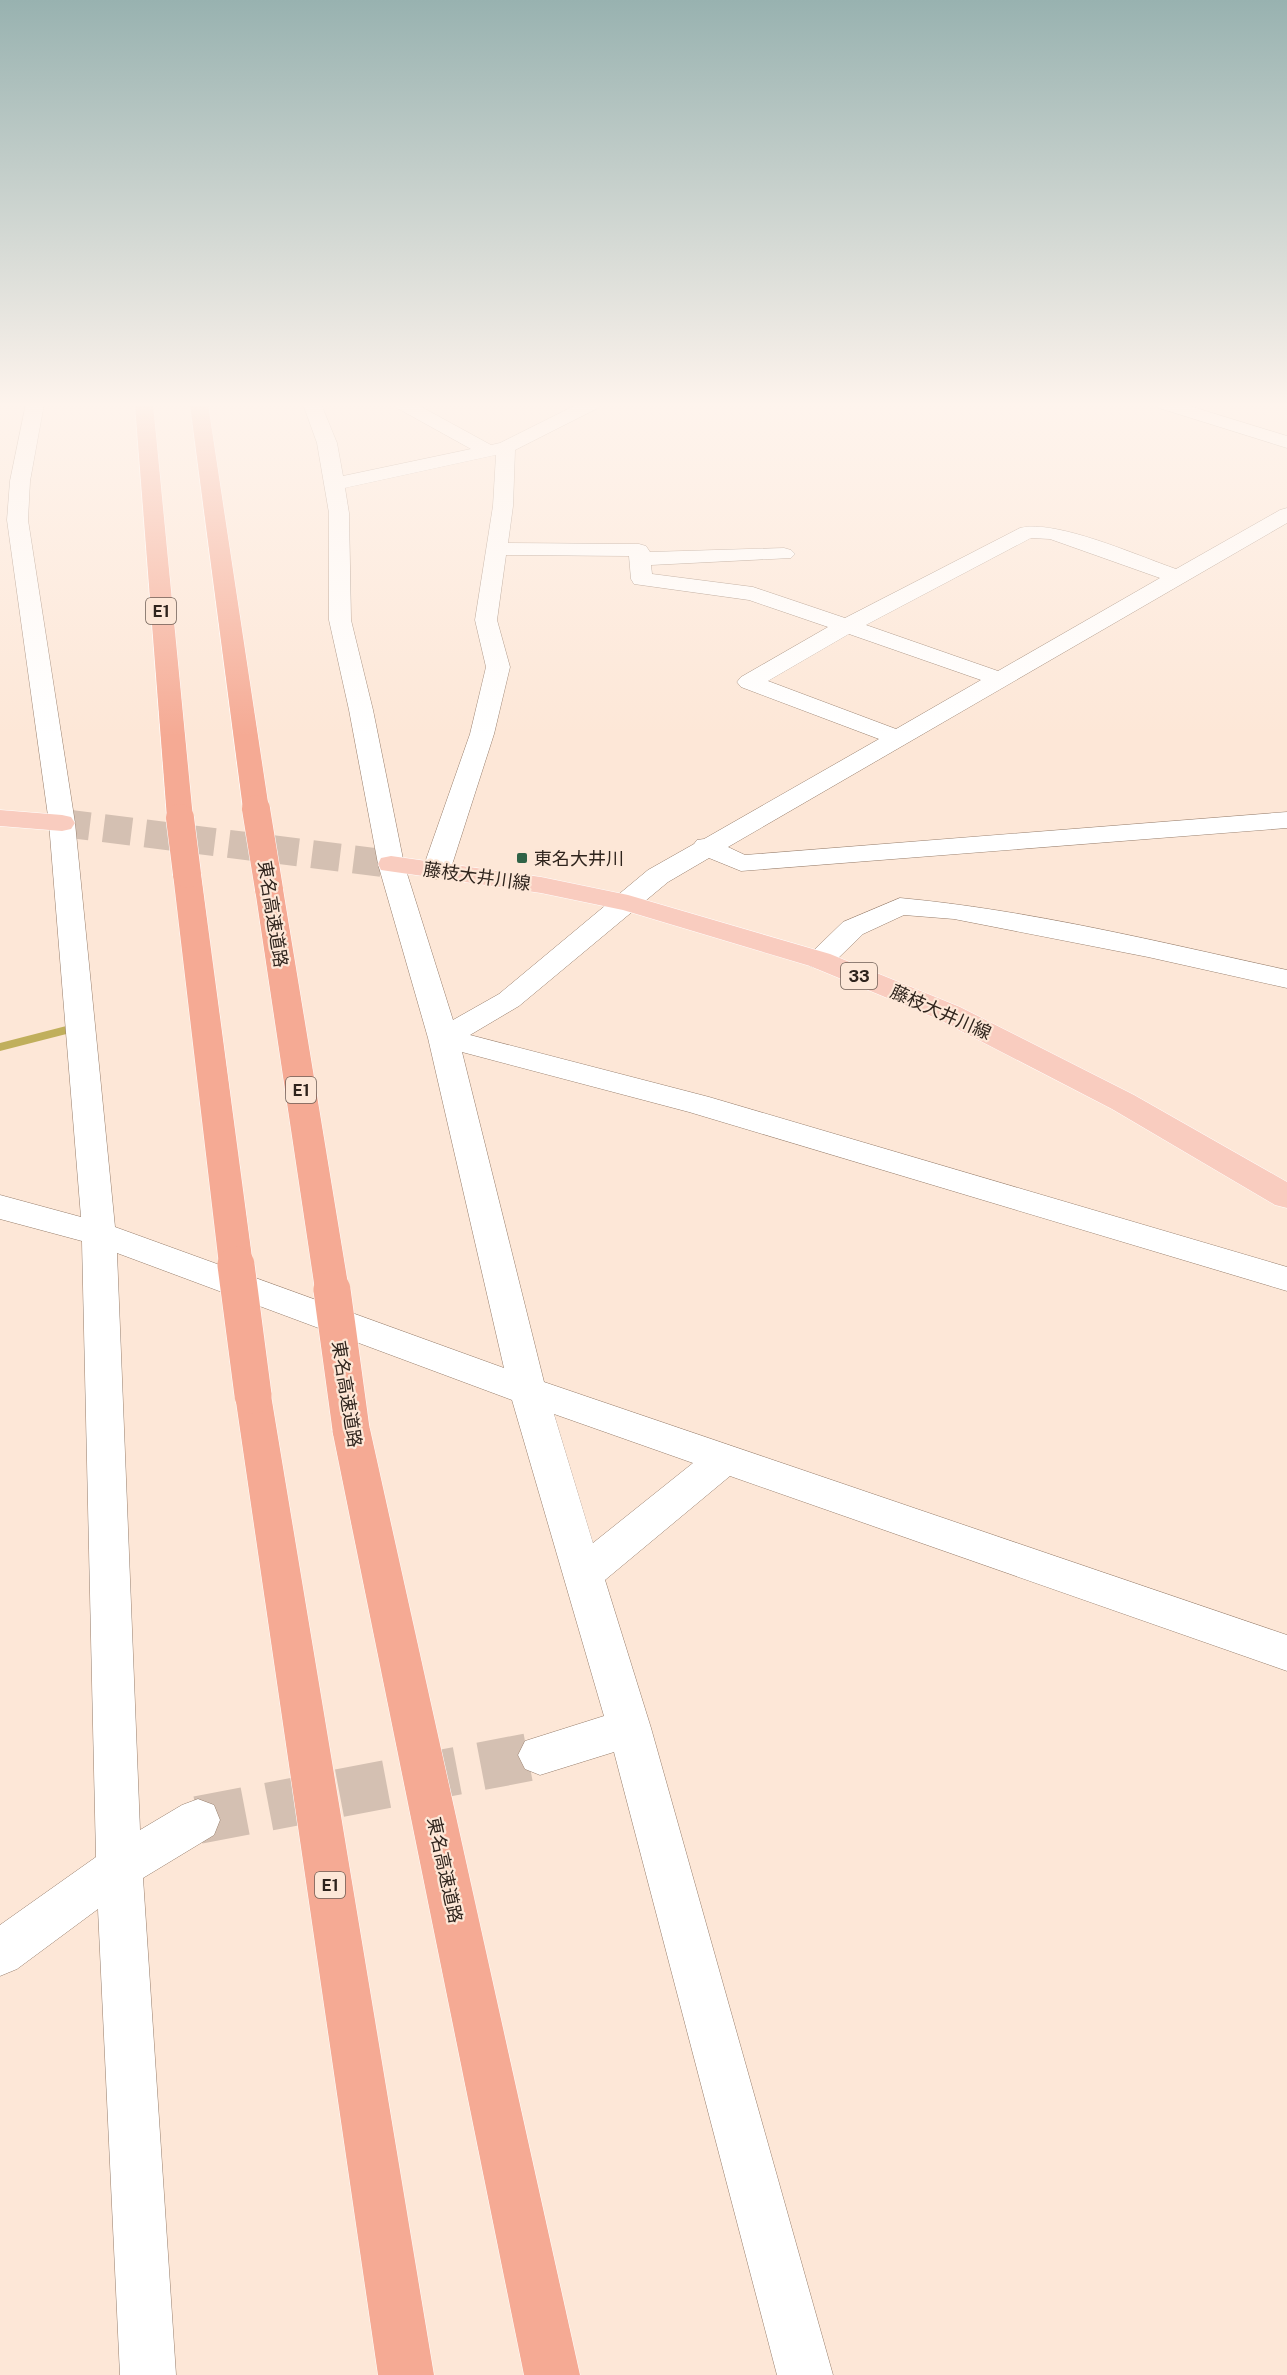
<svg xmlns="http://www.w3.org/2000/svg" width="1287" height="2375" font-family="'Public Sans','Noto Sans JP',sans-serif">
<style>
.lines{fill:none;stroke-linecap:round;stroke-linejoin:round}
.stream{fill:#c0af5c;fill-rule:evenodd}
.minor-tunnel{stroke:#d4c0b2;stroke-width:48;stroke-dasharray:48 24;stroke-linecap:butt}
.primary-tunnel{stroke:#d4c0b2;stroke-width:28;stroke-dasharray:28 14;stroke-linecap:butt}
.minor-casing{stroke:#977e6c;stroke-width:1}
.primary-casing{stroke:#fff;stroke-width:1}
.motorway-casing{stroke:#fff;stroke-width:1}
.minor{fill:#fff;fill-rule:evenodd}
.primary{fill:#f9ccbf;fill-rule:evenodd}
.motorway{fill:#f5aa94;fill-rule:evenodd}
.motorway-bridge-far1-casing{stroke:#fff;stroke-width:29;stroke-linecap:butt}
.motorway-bridge-casing{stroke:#fff;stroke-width:38;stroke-linecap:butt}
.motorway-bridge-far1{stroke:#f5aa94;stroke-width:28}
.motorway-bridge{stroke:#f5aa94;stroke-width:37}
.poi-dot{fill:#306347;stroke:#fde7d7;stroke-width:2}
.labels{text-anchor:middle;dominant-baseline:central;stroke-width:4.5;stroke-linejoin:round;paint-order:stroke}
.shield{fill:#fde7d7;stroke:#6d5e55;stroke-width:1.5}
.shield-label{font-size:16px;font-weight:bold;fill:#2f241d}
.poi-label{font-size:18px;fill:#2f241d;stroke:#fde7d7;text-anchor:start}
.street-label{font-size:18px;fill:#2f241d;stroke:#fde7d7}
</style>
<rect width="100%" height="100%" fill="#fde7d7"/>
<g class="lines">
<path class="stream" d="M 78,1023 L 82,1024 L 84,1027 L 82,1030 L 0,1051 L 0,1043 Z"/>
<path class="minor-tunnel" d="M 198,1820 L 540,1755"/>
<path class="primary-tunnel" d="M 62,823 L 391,864"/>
<defs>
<g id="minor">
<path d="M 26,404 L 44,404 L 30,481 L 28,520 L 75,823 L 115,1227 L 504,1368 L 428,1038 L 378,864 L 349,710 L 329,620 L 329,513 L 317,443 L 303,404 L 321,404 L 337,443 L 343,476 L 471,449 L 397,408 L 394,404 L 416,404 L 491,445 L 500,443 L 578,404 L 601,404 L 598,408 L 515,450 L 513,506 L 508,543 L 639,544 L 646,546 L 650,552 L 784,548 L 791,550 L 795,554 L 791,558 L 651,565 L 652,574 L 753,587 L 845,618 L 1020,528 C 1056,519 1138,556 1176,569 L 1280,510 L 1287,508 L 1287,523 L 728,847 L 745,855 L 1287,812 L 1287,828 L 741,871 L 709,858 L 668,882 L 519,1006 L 470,1035 L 709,1097 L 1287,1267 L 1287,1291 L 689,1112 L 462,1052 L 544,1382 L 1287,1635 L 1287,1671 L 730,1476 L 605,1580 L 651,1728 L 833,2375 L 777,2375 L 614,1752 L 540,1775 L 525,1769 L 518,1755 L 525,1741 L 604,1716 L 512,1400 L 117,1253 L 140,1830 L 182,1805 L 198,1799 L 214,1805 L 220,1820 L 214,1835 L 143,1878 L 176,2375 L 120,2375 L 98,1909 L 17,1969 L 0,1976 L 0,1925 L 96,1857 L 82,1241 L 0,1219 L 0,1195 L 81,1217 L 49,823 L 7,520 L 10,481 ZM 496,455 L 493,506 L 475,620 L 486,667 L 470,734 L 422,871 L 426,877 L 436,879 L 446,877 L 450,871 L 494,734 L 510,667 L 497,620 L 506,555 L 629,556 L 631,579 L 634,584 L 749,600 L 828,627 L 741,677 L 737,682 L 741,687 L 879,739 L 704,839 L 697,840 L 694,844 L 648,870 L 499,994 L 453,1020 L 404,864 L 373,710 L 351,620 L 349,513 L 345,488 ZM 1031,538 L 1050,539 L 1160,578 L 998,671 L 866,625 ZM 849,634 L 981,680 L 896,729 L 768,681 ZM 554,1414 L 693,1463 L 593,1543 Z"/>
<path d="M 1156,404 L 1183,404 L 1287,436 L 1287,448 L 1159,408 Z"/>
<path d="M 900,898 C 1030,910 1159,942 1287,970 L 1287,988 L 1148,957 L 954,919 L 904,915 L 863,934 L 830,966 L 820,969 L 810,966 L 806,960 L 810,954 L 843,922 Z"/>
</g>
<g id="primary">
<path d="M 0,810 L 62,815 L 71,817 L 75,823 L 71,829 L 62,831 L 0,826 Z"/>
<path d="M 391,856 L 541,877 L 628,895 L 830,954 L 960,1007 L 1134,1095 L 1287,1182 L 1287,1208 L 1275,1205 L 1112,1109 L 938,1019 L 810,966 L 623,910 L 541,893 L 381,870 L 378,864 L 381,858 Z"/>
</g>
<g id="motorway">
<path d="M 135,404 L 153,404 L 193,818 L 189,824 L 180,826 L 171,824 L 167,818 Z"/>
<path d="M 190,404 L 208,404 L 269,809 L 265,814 L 256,817 L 247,814 L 243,809 Z"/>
<path d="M 187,866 L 197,868 L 201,874 L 253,1265 L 248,1274 L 236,1277 L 224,1274 L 219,1265 L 173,874 L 177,868 Z"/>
<path d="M 269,881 L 279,883 L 283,889 L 349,1290 L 344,1299 L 332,1303 L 320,1299 L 315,1290 L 255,889 L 259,883 Z"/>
<path d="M 253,1381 L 266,1385 L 271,1395 L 434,2375 L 378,2375 L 235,1395 L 240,1385 Z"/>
<path d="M 351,1414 L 364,1419 L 370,1429 L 580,2375 L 524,2375 L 332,1429 L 338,1419 Z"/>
</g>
</defs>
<use href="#minor" class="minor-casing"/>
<use href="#primary" class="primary-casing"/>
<use href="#motorway" class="motorway-casing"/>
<use href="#minor" class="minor"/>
<use href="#primary" class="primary"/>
<use href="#motorway" class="motorway"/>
<defs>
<g id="motorway-bridge-far1">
<path d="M 256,809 L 269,889"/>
<path d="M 180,818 L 187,874"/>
</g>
<g id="motorway-bridge">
<path d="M 236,1265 L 253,1395"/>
<path d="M 332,1290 L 351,1429"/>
</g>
</defs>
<use href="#motorway-bridge-far1" class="motorway-bridge-far1-casing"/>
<use href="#motorway-bridge" class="motorway-bridge-casing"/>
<use href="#motorway-bridge-far1" class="motorway-bridge-far1"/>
<use href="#motorway-bridge" class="motorway-bridge"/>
</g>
<linearGradient id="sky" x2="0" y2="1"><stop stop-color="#98b2b0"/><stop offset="0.55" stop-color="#fef4ed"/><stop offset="1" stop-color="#fef4ed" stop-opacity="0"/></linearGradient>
<rect width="1287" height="736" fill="url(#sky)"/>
<rect class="poi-dot" x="516" y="852" width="12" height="12" rx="3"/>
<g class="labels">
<g class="shield">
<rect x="146" y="598" width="30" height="26" rx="4.5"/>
<rect x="841" y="963" width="36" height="26" rx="4.5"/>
<rect x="286" y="1077" width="30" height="26" rx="4.5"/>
<rect x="315" y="1872" width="30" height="26" rx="4.5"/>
</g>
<g class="shield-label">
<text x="161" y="611">E1</text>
<text x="859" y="976">33</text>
<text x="301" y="1090">E1</text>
<text x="330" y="1885">E1</text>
</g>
<g class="poi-label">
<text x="534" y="858">東名大井川</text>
</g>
<g class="street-label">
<text transform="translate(477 876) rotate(8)">藤枝大井川線</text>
<text transform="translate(273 914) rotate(81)">東名高速道路</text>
<text transform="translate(941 1012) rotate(24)">藤枝大井川線</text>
<text transform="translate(347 1394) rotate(81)">東名高速道路</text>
<text transform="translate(445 1870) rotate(78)">東名高速道路</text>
</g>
</g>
</svg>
